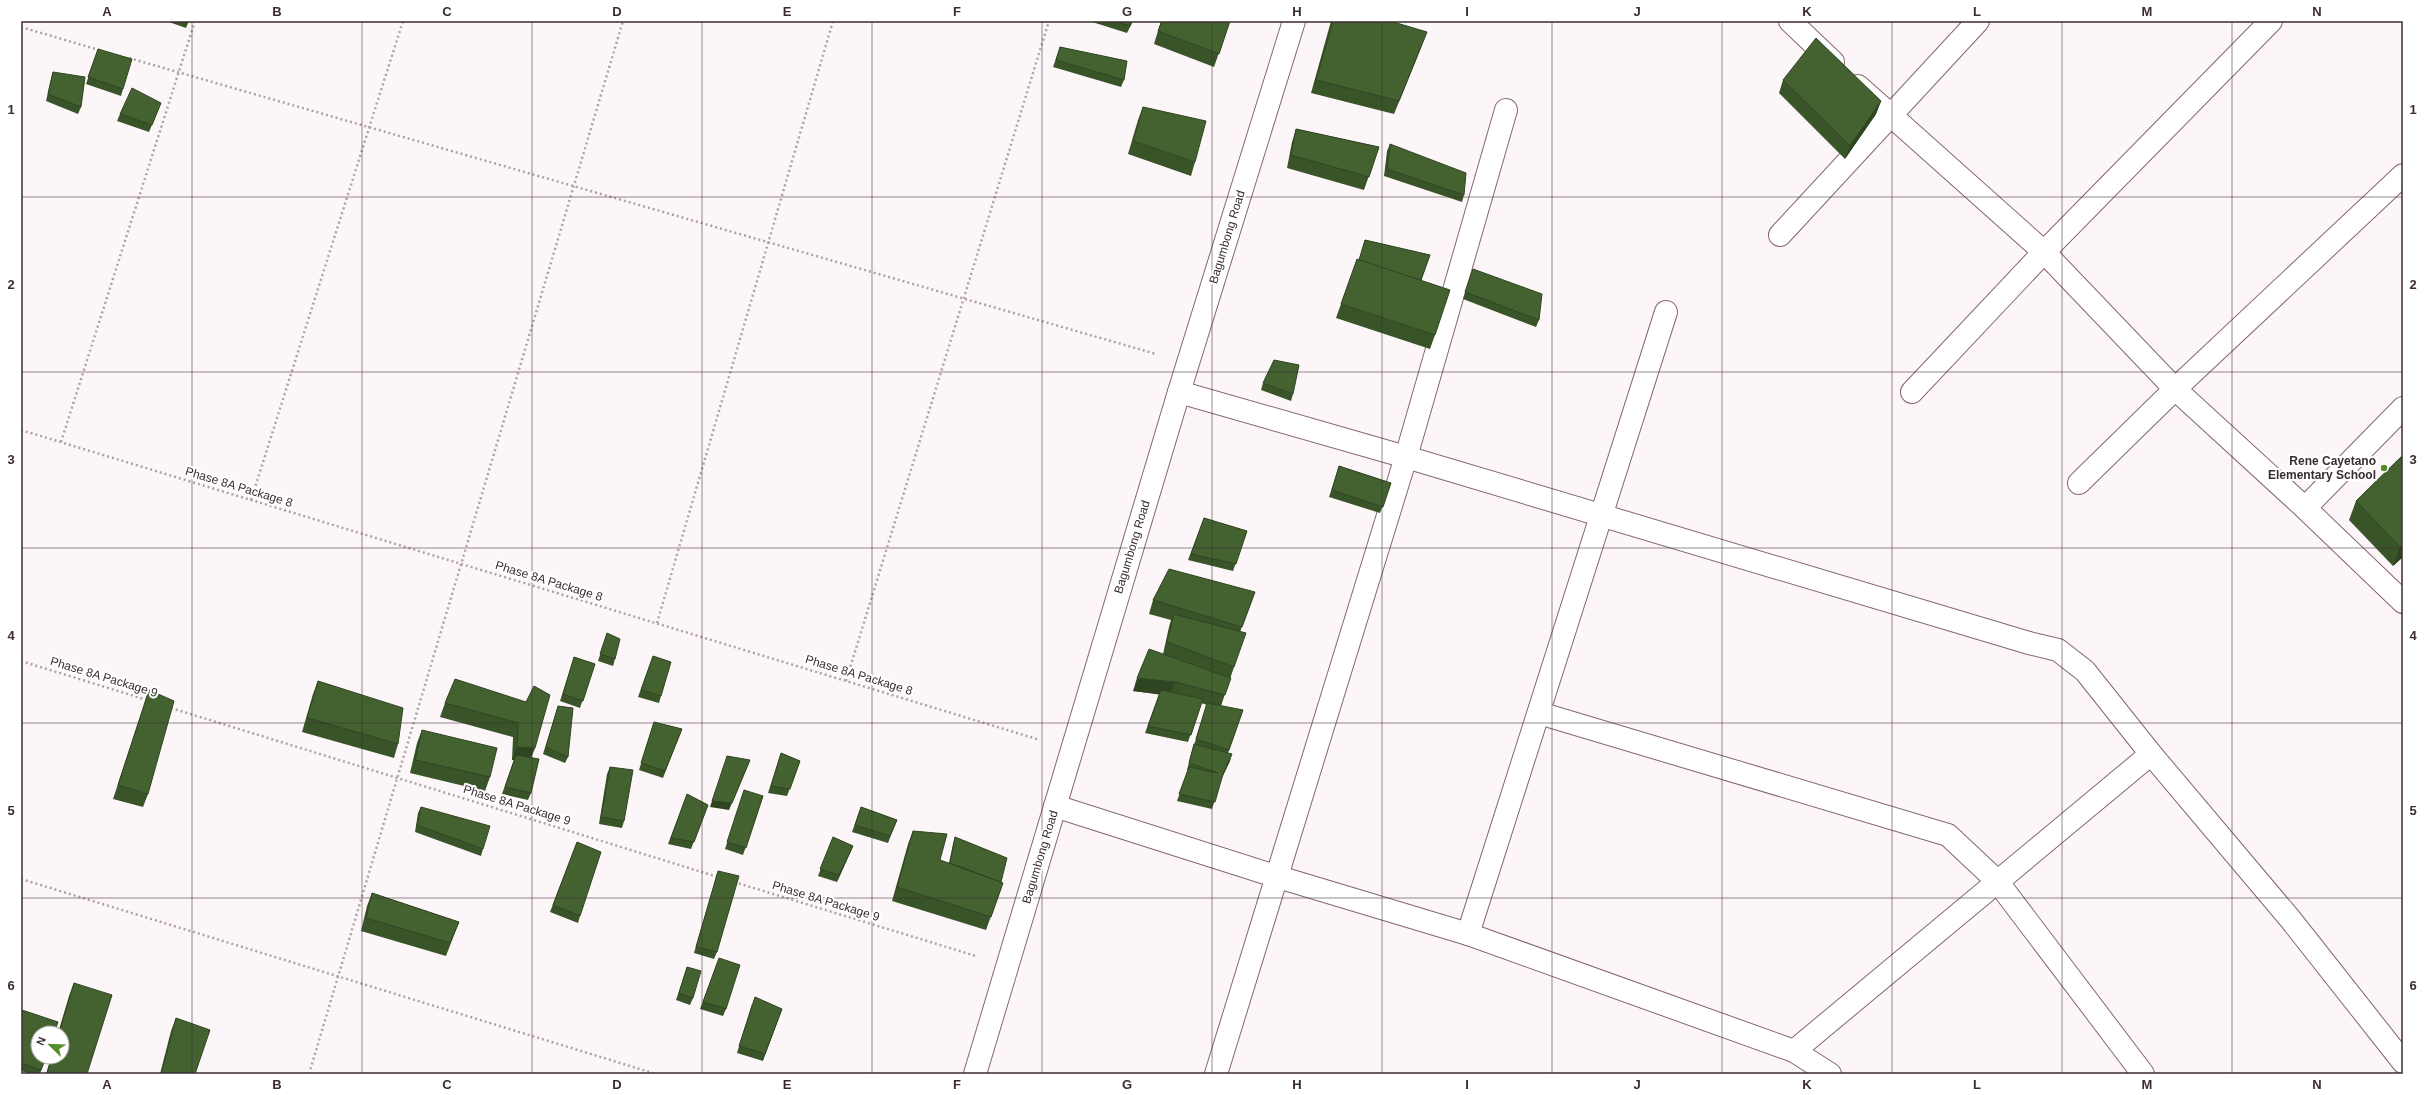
<svg xmlns="http://www.w3.org/2000/svg" width="2424" height="1095" font-family="Arial,sans-serif">
<style>
.lines{fill:none;stroke-linecap:round;stroke-linejoin:round}
.minor-casing{stroke:#86666f;stroke-width:24}
.path{stroke:#aca2a4;stroke-width:2.5;stroke-dasharray:2 3;stroke-linecap:butt}
.minor{stroke:#fff;stroke-width:22}
.wall{fill:#3a5429}
.shaded-wall{fill:#2f4522}
.building{fill:#436230;stroke:#2f4522}
.grid{fill:none;stroke:#3a2c30;stroke-width:1;stroke-opacity:0.55}
.poi-dot{fill:#548d29;stroke:#fff;stroke-width:1.5}
.labels{text-anchor:middle;dominant-baseline:central;stroke-width:4;stroke-linejoin:round;paint-order:stroke}
.street-label{font-size:12px;fill:#3a2c30;stroke:#fff}
.poi-label{font-size:12px;font-weight:bold;fill:#3a2c30;stroke:#fff;text-anchor:end}
.neatline{fill:none;stroke:#3a2c30;stroke-width:1.5}
.grid-label{font-size:13px;text-anchor:middle;font-weight:bold;fill:#3a2c30}
</style>
<rect width="100%" height="100%" fill="#fdf6f8"/>
<g class="lines">
<defs>
<g id="minor">
<path d="M 1790,21 L 1833,62"/>
<path d="M 1858,86 L 2044,252 L 2175,389 L 2305,508 L 2403,602"/>
<path d="M 1780,235 L 1978,21"/>
<path d="M 1179,392 L 1406,457 L 2029,643 L 2058,650 L 2085,671 L 2151,754 L 2291,920 L 2403,1062"/>
<path d="M 1912,392 L 2044,252 L 2271,21"/>
<path d="M 2079,483 L 2175,389 L 2403,175"/>
<path d="M 2305,508 L 2403,408"/>
<path d="M 1539,713 L 1948,835 L 1997,881 L 2143,1074"/>
<path d="M 1055,806 L 1275,876 L 1468,934 L 1794,1051 L 1830,1074"/>
<path d="M 1468,934 L 1666,312"/>
<path d="M 1794,1051 L 2151,754"/>
<path d="M 975,1074 L 1179,392 L 1294,21"/>
<path d="M 1216,1074 L 1406,457 L 1506,110"/>
</g>
</defs>
<use href="#minor" class="minor-casing"/>
<g class="path">
<path d="M 21,27 L 99,50"/>
<path d="M 129,58 L 1156,354"/>
<path d="M 21,430 L 1040,740"/>
<path d="M 61,442 L 195,21"/>
<path d="M 251,500 L 403,21"/>
<path d="M 657,623 L 833,21"/>
<path d="M 21,661 L 147,700"/>
<path d="M 846,681 L 1049,21"/>
<path d="M 171,708 L 718,877"/>
<path d="M 21,879 L 656,1074"/>
<path d="M 734,882 L 976,956"/>
<path d="M 309,1074 L 623,21"/>
</g>
<use href="#minor" class="minor"/>
</g>
<g class="wall">
<path d="M 166,21 L 189,21 L 186,28 Z"/>
<path d="M 1089,21 L 1133,21 L 1127,33 Z"/>
<path d="M 1161,21 L 1230,21 L 1214,67 L 1154,44 Z"/>
<path d="M 1331,21 L 1390,21 L 1422,45 L 1394,114 L 1311,93 Z"/>
<path d="M 1060,47 L 1124,80 L 1121,87 L 1053,67 Z"/>
<path d="M 98,49 L 123,89 L 121,96 L 86,84 Z"/>
<path d="M 53,72 L 81,107 L 78,114 L 46,101 L 51,79 Z"/>
<path d="M 1783,80 L 1881,101 L 1876,114 L 1845,159 L 1779,93 Z"/>
<path d="M 1143,107 L 1195,162 L 1191,176 L 1128,154 L 1138,120 Z"/>
<path d="M 158,110 L 149,132 L 117,121 L 120,114 Z"/>
<path d="M 1296,129 L 1379,147 L 1364,190 L 1287,168 L 1292,142 Z"/>
<path d="M 1390,144 L 1464,195 L 1462,202 L 1384,176 L 1387,151 Z"/>
<path d="M 1365,240 L 1430,255 L 1421,281 L 1435,335 L 1430,349 L 1336,318 L 1352,273 L 1359,260 Z"/>
<path d="M 1473,269 L 1539,320 L 1536,327 L 1463,299 Z"/>
<path d="M 1263,383 L 1293,394 L 1291,401 L 1261,390 Z"/>
<path d="M 2403,455 L 2403,557 L 2393,566 L 2349,520 L 2356,501 Z"/>
<path d="M 1339,466 L 1391,483 L 1380,513 L 1329,497 Z"/>
<path d="M 1204,518 L 1247,531 L 1233,571 L 1188,560 Z"/>
<path d="M 1255,592 L 1240,632 L 1234,667 L 1221,706 L 1243,710 L 1228,753 L 1230,761 L 1222,778 L 1212,809 L 1177,801 L 1188,770 L 1187,770 L 1192,751 L 1207,705 L 1201,703 L 1188,742 L 1145,733 L 1159,694 L 1133,691 L 1163,654 L 1169,627 L 1171,620 L 1149,614 L 1153,600 Z"/>
<path d="M 607,633 L 615,659 L 613,666 L 598,661 Z"/>
<path d="M 653,656 L 661,696 L 659,703 L 638,697 Z"/>
<path d="M 574,657 L 595,664 L 580,708 L 560,701 Z"/>
<path d="M 318,681 L 398,744 L 394,758 L 302,732 L 313,694 Z"/>
<path d="M 149,690 L 148,794 L 143,807 L 113,799 Z"/>
<path d="M 526,702 L 531,758 L 531,793 L 528,800 L 502,794 L 514,760 L 512,760 L 513,737 L 440,717 L 445,703 Z"/>
<path d="M 558,706 L 568,757 L 565,763 L 543,754 Z"/>
<path d="M 654,722 L 682,729 L 663,778 L 639,770 Z"/>
<path d="M 422,730 L 490,777 L 485,791 L 410,773 L 417,743 Z"/>
<path d="M 781,753 L 800,761 L 787,796 L 768,793 Z"/>
<path d="M 610,767 L 624,821 L 622,828 L 599,824 L 607,774 Z"/>
<path d="M 687,794 L 708,805 L 691,849 L 668,844 Z"/>
<path d="M 763,796 L 743,855 L 725,849 L 742,797 Z"/>
<path d="M 421,807 L 483,849 L 481,856 L 415,832 L 418,813 Z"/>
<path d="M 861,807 L 897,820 L 888,843 L 852,832 Z"/>
<path d="M 913,831 L 940,860 L 949,863 L 953,844 L 955,837 L 1001,882 L 1003,883 L 986,930 L 892,901 L 908,844 Z"/>
<path d="M 833,837 L 853,846 L 850,853 L 837,882 L 818,876 Z"/>
<path d="M 577,842 L 580,916 L 578,923 L 550,912 Z"/>
<path d="M 718,871 L 717,952 L 714,959 L 694,953 Z"/>
<path d="M 372,893 L 459,922 L 446,956 L 361,931 L 367,906 Z"/>
<path d="M 719,958 L 726,1009 L 723,1016 L 700,1009 Z"/>
<path d="M 687,967 L 693,998 L 690,1005 L 676,1000 Z"/>
<path d="M 74,983 L 87,1074 L 46,1074 L 51,1057 L 62,1057 L 62,1033 L 58,1033 L 69,996 Z"/>
<path d="M 752,1004 L 782,1009 L 763,1061 L 737,1053 Z"/>
<path d="M 22,1010 L 46,1057 L 40,1074 L 31,1074 L 21,1071 L 21,1013 Z"/>
<path d="M 176,1018 L 195,1074 L 160,1074 L 171,1031 Z"/>
</g>
<g class="shaded-wall">
<path d="M 1427,32 L 1422,45 L 1394,114 L 1399,101 Z"/>
<path d="M 1881,101 L 1876,114 L 1845,159 L 1850,146 Z"/>
<path d="M 2403,544 L 2403,557 L 2393,566 L 2400,547 Z"/>
<path d="M 1137,678 L 1175,682 L 1170,696 L 1133,691 Z"/>
<path d="M 517,747 L 535,748 L 530,761 L 512,760 Z"/>
<path d="M 1232,754 L 1230,761 L 1220,781 L 1223,774 Z"/>
<path d="M 750,760 L 729,810 L 710,807 L 712,801 Z"/>
<path d="M 853,846 L 850,853 L 837,882 L 839,875 Z"/>
</g>
<g class="building">
<path d="M 1114,21 L 1132,21 L 1130,26 Z"/>
<path d="M 1162,21 L 1230,21 L 1219,54 L 1158,31 Z"/>
<path d="M 1333,21 L 1390,21 L 1427,32 L 1399,101 L 1316,80 Z"/>
<path d="M 1816,38 L 1881,101 L 1850,146 L 1783,80 Z"/>
<path d="M 1060,47 L 1127,61 L 1124,80 L 1056,60 Z"/>
<path d="M 98,49 L 132,59 L 123,89 L 88,77 Z"/>
<path d="M 53,72 L 85,77 L 81,107 L 48,94 Z"/>
<path d="M 132,88 L 161,103 L 152,125 L 120,114 Z"/>
<path d="M 1143,107 L 1206,121 L 1195,162 L 1133,141 Z"/>
<path d="M 1296,129 L 1379,147 L 1369,177 L 1291,155 Z"/>
<path d="M 1390,144 L 1466,173 L 1464,195 L 1387,169 Z"/>
<path d="M 1365,240 L 1430,255 L 1421,280 L 1400,274 L 1359,260 Z"/>
<path d="M 1357,259 L 1450,290 L 1435,335 L 1341,304 Z"/>
<path d="M 1473,269 L 1542,294 L 1539,320 L 1465,292 Z"/>
<path d="M 1274,360 L 1299,365 L 1293,394 L 1263,383 Z"/>
<path d="M 2403,455 L 2403,544 L 2400,547 L 2356,501 Z"/>
<path d="M 1339,466 L 1391,483 L 1383,507 L 1332,490 Z"/>
<path d="M 1204,518 L 1247,531 L 1236,564 L 1191,554 Z"/>
<path d="M 1169,569 L 1255,592 L 1242,627 L 1153,600 Z"/>
<path d="M 1174,614 L 1246,633 L 1234,667 L 1167,642 Z"/>
<path d="M 607,633 L 620,639 L 615,659 L 600,654 Z"/>
<path d="M 1149,649 L 1231,678 L 1225,695 L 1175,682 L 1137,678 Z"/>
<path d="M 653,656 L 671,662 L 661,696 L 641,690 Z"/>
<path d="M 574,657 L 595,664 L 583,701 L 563,694 Z"/>
<path d="M 455,679 L 526,702 L 534,686 L 550,695 L 535,748 L 517,747 L 518,723 L 445,703 Z"/>
<path d="M 318,681 L 403,708 L 398,744 L 307,718 Z"/>
<path d="M 149,690 L 174,701 L 148,794 L 118,785 Z"/>
<path d="M 1161,690 L 1203,699 L 1191,735 L 1148,726 Z"/>
<path d="M 1207,703 L 1243,710 L 1229,750 L 1196,739 Z"/>
<path d="M 558,706 L 573,708 L 568,757 L 546,747 Z"/>
<path d="M 654,722 L 682,729 L 665,771 L 641,763 Z"/>
<path d="M 422,730 L 497,748 L 490,777 L 415,760 Z"/>
<path d="M 1194,744 L 1232,754 L 1223,774 L 1215,802 L 1179,794 L 1189,767 L 1218,773 L 1189,763 Z"/>
<path d="M 781,753 L 800,761 L 790,789 L 771,786 Z"/>
<path d="M 516,755 L 539,759 L 531,793 L 505,787 Z"/>
<path d="M 727,756 L 750,760 L 732,803 L 712,801 Z"/>
<path d="M 610,767 L 633,770 L 624,821 L 601,817 Z"/>
<path d="M 744,790 L 763,796 L 746,848 L 727,842 Z"/>
<path d="M 687,794 L 708,805 L 694,842 L 671,838 Z"/>
<path d="M 421,807 L 490,826 L 483,849 L 417,825 Z"/>
<path d="M 861,807 L 897,820 L 890,836 L 855,825 Z"/>
<path d="M 913,831 L 947,834 L 940,860 L 1003,883 L 991,917 L 897,887 Z"/>
<path d="M 833,837 L 853,846 L 839,875 L 820,869 Z"/>
<path d="M 955,837 L 1007,858 L 1001,882 L 950,863 Z"/>
<path d="M 577,842 L 601,852 L 580,916 L 553,905 Z"/>
<path d="M 718,871 L 739,876 L 717,952 L 696,947 Z"/>
<path d="M 372,893 L 459,922 L 450,943 L 366,918 Z"/>
<path d="M 719,958 L 740,965 L 726,1009 L 703,1002 Z"/>
<path d="M 687,967 L 701,971 L 693,998 L 679,993 Z"/>
<path d="M 74,983 L 112,995 L 87,1074 L 47,1074 L 52,1057 L 62,1057 L 62,1033 L 59,1033 Z"/>
<path d="M 755,997 L 782,1009 L 765,1054 L 739,1046 Z"/>
<path d="M 22,1010 L 58,1022 L 54,1033 L 38,1033 L 38,1057 L 46,1057 L 41,1070 L 21,1063 L 21,1014 Z"/>
<path d="M 176,1018 L 210,1030 L 195,1074 L 161,1074 Z"/>
</g>
<path class="grid" d="M 192,21 L 192,1074M 362,21 L 362,1074M 532,21 L 532,1074M 702,21 L 702,1074M 872,21 L 872,1074M 1042,21 L 1042,1074M 1212,21 L 1212,1074M 1382,21 L 1382,1074M 1552,21 L 1552,1074M 1722,21 L 1722,1074M 1892,21 L 1892,1074M 2062,21 L 2062,1074M 2232,21 L 2232,1074M 21,197 L 2403,197M 21,372 L 2403,372M 21,548 L 2403,548M 21,723 L 2403,723M 21,898 L 2403,898"/>
<circle class="poi-dot" cx="2384" cy="468" r="4"/>
<g class="labels">
<g class="street-label">
<text transform="translate(1227 237) rotate(-73)">Bagumbong Road</text>
<text transform="translate(239 487) rotate(17)">Phase 8A Package 8</text>
<text transform="translate(1132 547) rotate(-73)">Bagumbong Road</text>
<text transform="translate(549 581) rotate(17)">Phase 8A Package 8</text>
<text transform="translate(859 675) rotate(17)">Phase 8A Package 8</text>
<text transform="translate(104 677) rotate(17)">Phase 8A Package 9</text>
<text transform="translate(517 805) rotate(17)">Phase 8A Package 9</text>
<text transform="translate(1040 857) rotate(-73)">Bagumbong Road</text>
<text transform="translate(826 901) rotate(17)">Phase 8A Package 9</text>
</g>
<g class="poi-label">
<text x="2376" y="461">Rene Cayetano<tspan x="2376" dy="14">Elementary School</tspan></text>
</g>
</g>
<rect width="2424" height="1095" fill="none" stroke="#ffffff" stroke-width="44"/>
<g transform="translate(50 1045) rotate(293)"><circle r="19" fill="#ffffff" stroke="#b0abac"/>
<path d="M0-3L7 15L0 10L-7 15Z" fill="#548d29"/>
<text y="-6" font-size="11" font-weight="bold" text-anchor="middle" fill="#3a2c30">N</text>
</g>
<rect x="22" y="22" width="2380" height="1051" class="neatline"/>
<g class="grid-label">
<text x="107" y="16">A</text>
<text x="277" y="16">B</text>
<text x="447" y="16">C</text>
<text x="617" y="16">D</text>
<text x="787" y="16">E</text>
<text x="957" y="16">F</text>
<text x="1127" y="16">G</text>
<text x="1297" y="16">H</text>
<text x="1467" y="16">I</text>
<text x="1637" y="16">J</text>
<text x="1807" y="16">K</text>
<text x="1977" y="16">L</text>
<text x="2147" y="16">M</text>
<text x="2317" y="16">N</text>
<text x="11" y="114">1</text>
<text x="2413" y="114">1</text>
<text x="11" y="289">2</text>
<text x="2413" y="289">2</text>
<text x="11" y="464">3</text>
<text x="2413" y="464">3</text>
<text x="11" y="640">4</text>
<text x="2413" y="640">4</text>
<text x="11" y="815">5</text>
<text x="2413" y="815">5</text>
<text x="11" y="990">6</text>
<text x="2413" y="990">6</text>
<text x="107" y="1089">A</text>
<text x="277" y="1089">B</text>
<text x="447" y="1089">C</text>
<text x="617" y="1089">D</text>
<text x="787" y="1089">E</text>
<text x="957" y="1089">F</text>
<text x="1127" y="1089">G</text>
<text x="1297" y="1089">H</text>
<text x="1467" y="1089">I</text>
<text x="1637" y="1089">J</text>
<text x="1807" y="1089">K</text>
<text x="1977" y="1089">L</text>
<text x="2147" y="1089">M</text>
<text x="2317" y="1089">N</text>
</g>
</svg>
